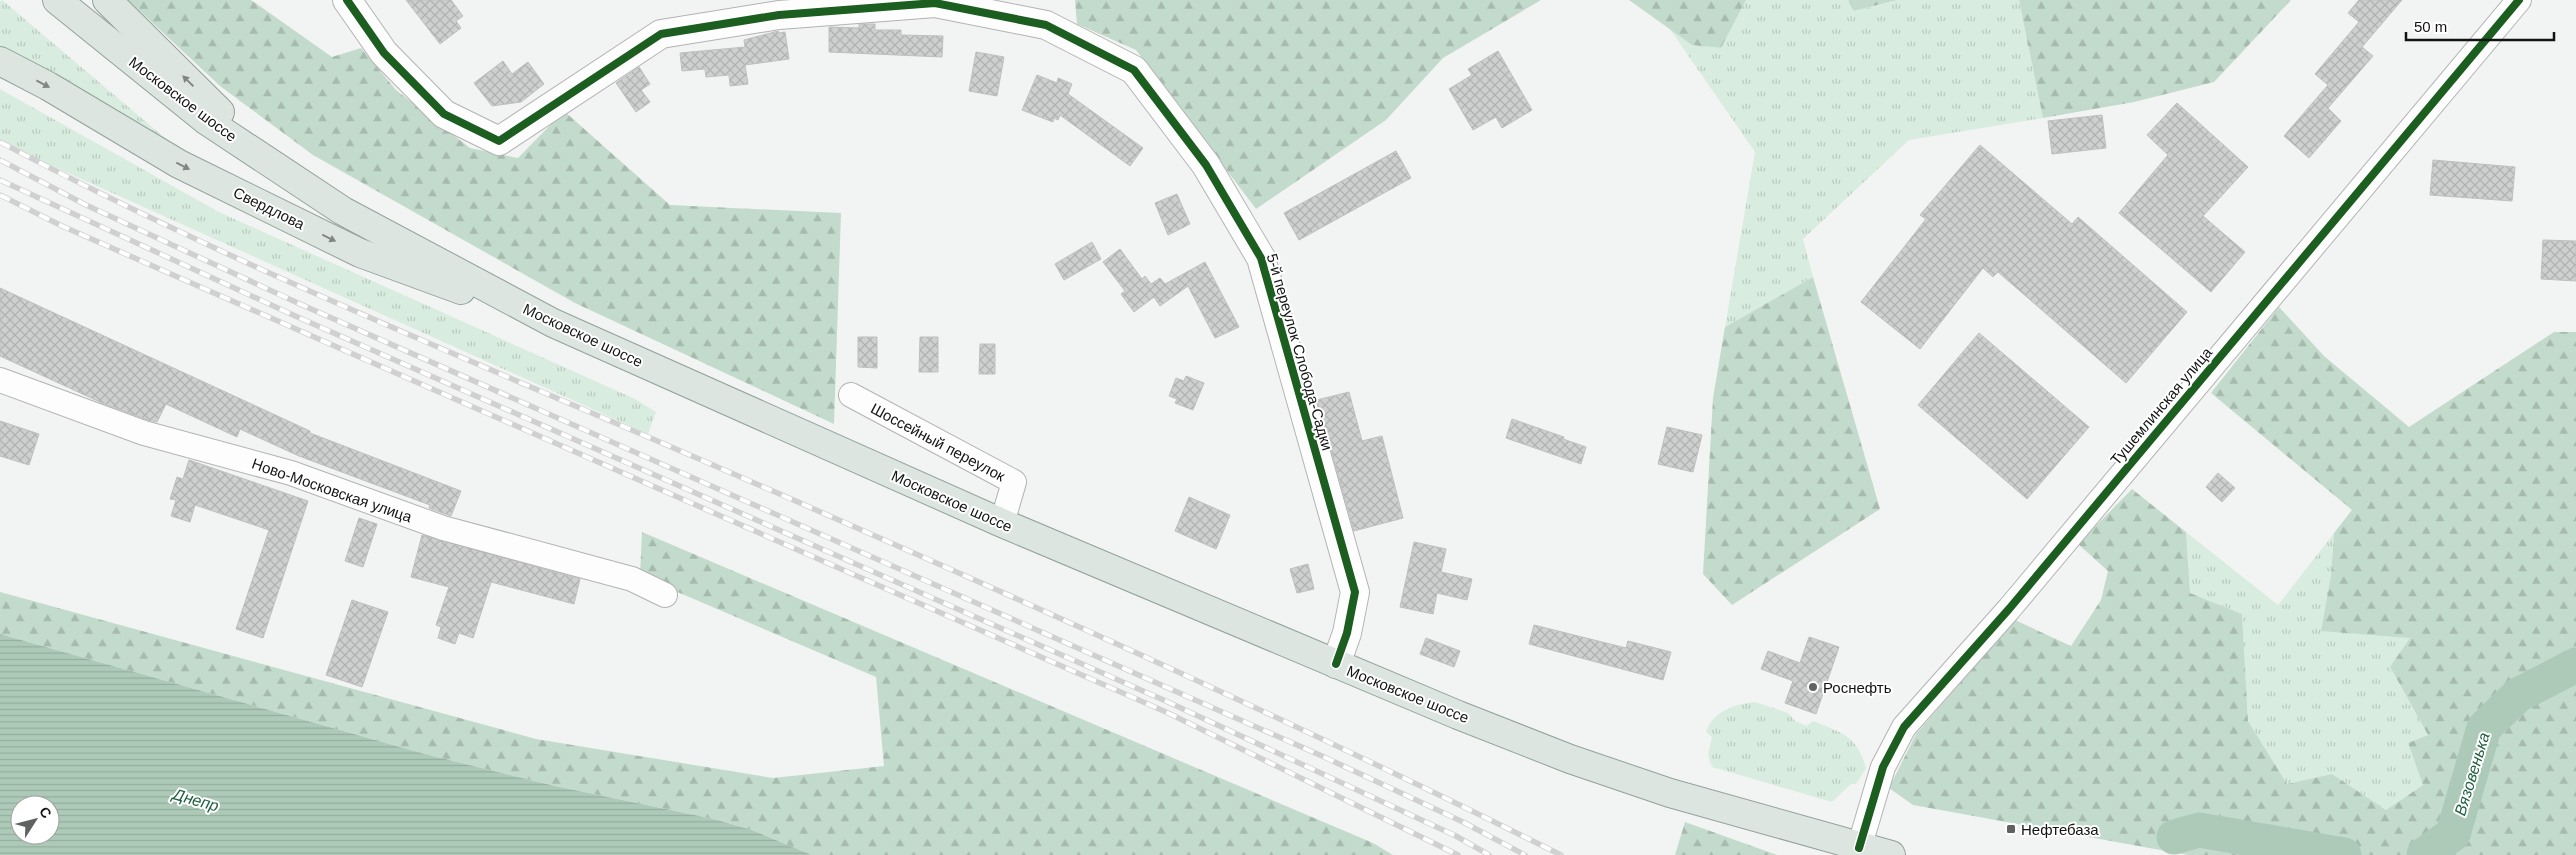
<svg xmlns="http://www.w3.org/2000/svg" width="2576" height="855" font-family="Helvetica,sans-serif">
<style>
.grass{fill:url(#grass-tufts)}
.forest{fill:url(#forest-firs)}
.water{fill:url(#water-rules);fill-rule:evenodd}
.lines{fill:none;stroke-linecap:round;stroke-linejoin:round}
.river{stroke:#adcab8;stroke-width:35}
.building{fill:url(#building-cross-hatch);stroke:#bec0bf}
.street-casing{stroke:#b2b3b2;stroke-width:26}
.secondary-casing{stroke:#b2b3b2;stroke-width:30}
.primary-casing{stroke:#93a19a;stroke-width:30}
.street{stroke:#fdfdfd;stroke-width:24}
.secondary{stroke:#fdfdfd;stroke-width:28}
.primary{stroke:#dde5e0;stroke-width:28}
.rail-casing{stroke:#d0d0d0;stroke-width:5.5}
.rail{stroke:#fff;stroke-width:4;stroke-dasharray:11;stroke-linecap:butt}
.cycleway-casing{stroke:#fff;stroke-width:11}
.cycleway{stroke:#1b5e20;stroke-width:8}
.oneway{fill:#828784}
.poi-dot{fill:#606261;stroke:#fff;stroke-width:2}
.labels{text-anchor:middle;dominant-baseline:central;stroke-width:4;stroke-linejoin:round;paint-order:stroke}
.street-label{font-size:15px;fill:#121413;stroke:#fff}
.poi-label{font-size:15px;fill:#121413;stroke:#fff;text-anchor:start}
.water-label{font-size:16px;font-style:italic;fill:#1e6140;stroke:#fff}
</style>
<defs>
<pattern id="grass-tufts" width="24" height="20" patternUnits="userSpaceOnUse" patternTransform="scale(1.25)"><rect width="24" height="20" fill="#d9ece0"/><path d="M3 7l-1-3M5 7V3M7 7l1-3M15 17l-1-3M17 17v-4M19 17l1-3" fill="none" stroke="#b9cabf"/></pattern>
<pattern id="forest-firs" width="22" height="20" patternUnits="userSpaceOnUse" patternTransform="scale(1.25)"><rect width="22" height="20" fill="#c3dbcc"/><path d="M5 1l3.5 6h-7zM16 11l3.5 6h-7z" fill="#a6bbae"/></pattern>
<pattern id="water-rules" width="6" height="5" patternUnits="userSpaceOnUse" patternTransform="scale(1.25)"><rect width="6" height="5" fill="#adcab8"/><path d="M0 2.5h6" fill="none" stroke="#94ad9d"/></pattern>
<pattern id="building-cross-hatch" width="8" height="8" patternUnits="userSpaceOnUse" patternTransform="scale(1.25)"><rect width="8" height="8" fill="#ced0cf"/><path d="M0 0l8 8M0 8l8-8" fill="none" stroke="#b0b2b1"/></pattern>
</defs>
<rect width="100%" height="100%" fill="#f2f4f3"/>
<g class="grass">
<path d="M 2,0 L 165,138 L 305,233 L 0,56 L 0,2 Z"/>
<path d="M 1746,0 L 1848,0 L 1855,11 L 1897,0 L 2019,0 L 2043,118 L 1909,140 L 1803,239 L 1813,277 L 1725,327 L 1755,152 L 1667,25 L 1692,45 L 1721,48 Z"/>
<path d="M 0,89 L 219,212 L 635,399 L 656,412 L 648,434 L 17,150 L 0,140 Z"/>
<path d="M 2186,532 L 2278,605 L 2334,533 L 2331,575 L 2410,638 L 2390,668 L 2428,735 L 2408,743 L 2423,785 L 2386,810 L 2332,774 L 2287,784 L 2248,721 L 2242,614 L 2190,593 Z"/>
<path d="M 1755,702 L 1788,713 L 1795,721 L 1807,726 L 1813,721 C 1842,733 1857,735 1866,768 L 1856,784 L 1851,784 L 1832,802 L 1712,767 L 1708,755 L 1712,737 L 1706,732 C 1713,711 1735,704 1755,702 Z"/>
</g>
<g class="forest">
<path d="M 128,0 L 251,0 L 332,57 L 361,48 L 396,90 L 470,148 L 518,158 L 564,111 L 670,205 L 841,213 L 834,424 L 575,303 L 313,155 L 220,86 Z"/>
<path d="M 1075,0 L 1541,0 L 1443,58 L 1386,120 L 1256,209 L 1136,50 L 1077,24 Z"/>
<path d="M 1629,0 L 1746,0 L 1721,48 L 1692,45 Z"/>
<path d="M 1848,0 L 1897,0 L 1854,11 Z"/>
<path d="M 2019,0 L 2291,0 L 2214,82 L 2134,102 L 2043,118 Z"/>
<path d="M 1813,277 L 1880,509 L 1732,605 L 1703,574 L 1713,398 L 1725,327 Z"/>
<path d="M 2279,307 L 2324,356 L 2409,427 L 2554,332 L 2576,332 L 2576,855 L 2188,855 L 1913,805 L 1889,788 L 1916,734 L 2015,620 L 2071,646 L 2101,600 L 2108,571 L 2078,544 L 2132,489 L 2186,532 L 2190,593 L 2242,614 L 2248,721 L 2287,784 L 2332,774 L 2386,810 L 2423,785 L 2408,743 L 2428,735 L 2390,667 L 2410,638 L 2321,631 L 2331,576 L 2334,533 L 2352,510 L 2211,393 Z"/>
<path d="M 642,532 L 1373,843 L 1393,855 L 812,855 L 752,830 L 714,819 L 555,786 L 425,754 L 0,634 L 0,592 L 536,739 L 773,778 L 884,766 L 876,677 L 640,576 Z"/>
<path d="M 1685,822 L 1777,855 L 1675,855 Z"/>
</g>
<path class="water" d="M 0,634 L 425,754 L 555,786 L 714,819 L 752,830 L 812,855 L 0,855 ZM 20,805 L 50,805 L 50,835 L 20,835 Z"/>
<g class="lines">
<g class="river">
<path d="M 2174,837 L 2199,830 L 2344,855"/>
<path d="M 2424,855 L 2453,834 L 2484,728 L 2518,695 L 2576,665"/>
</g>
</g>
<g class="building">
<path d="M 406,0 L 451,0 L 463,16 L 456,21 L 461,28 L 440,44 Z"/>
<path d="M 2359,0 L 2402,0 L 2362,47 L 2373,56 L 2328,108 L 2341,121 L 2309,158 L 2284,136 L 2328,85 L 2315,74 L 2359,22 L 2348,13 Z"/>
<path d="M 859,24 L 875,24 L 875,30 L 901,30 L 901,35 L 943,36 L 942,57 L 829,52 L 829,27 L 859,28 Z"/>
<path d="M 778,31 L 779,33 L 785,32 L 789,59 L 745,65 L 748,84 L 730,86 L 729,75 L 706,77 L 705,69 L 682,71 L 680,53 L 745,47 L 744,40 Z"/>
<path d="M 1498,51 L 1532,110 L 1502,128 L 1496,117 L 1473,130 L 1449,89 L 1472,75 L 1468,69 Z"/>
<path d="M 976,52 L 1004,57 L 997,96 L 969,91 Z"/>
<path d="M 503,61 L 512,74 L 528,62 L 544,84 L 521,102 L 492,106 L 474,83 Z"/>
<path d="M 639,67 L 650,84 L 641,90 L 650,102 L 636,112 L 616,83 Z"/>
<path d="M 1037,75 L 1057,83 L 1058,78 L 1072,84 L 1068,94 L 1143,148 L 1130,166 L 1060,115 L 1058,120 L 1054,118 L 1053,122 L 1022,110 Z"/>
<path d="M 2177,103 L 2248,167 L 2203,216 L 2245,252 L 2211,292 L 2119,213 L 2168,155 L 2147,135 Z"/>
<path d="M 2102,115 L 2106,148 L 2052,154 L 2048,121 Z"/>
<path d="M 1980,145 L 2072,224 L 2078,217 L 2187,312 L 2126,383 L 1998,272 L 1993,277 L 1983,268 L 1920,349 L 1861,302 L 1926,219 L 1920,215 Z"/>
<path d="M 1396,151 L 1411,178 L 1299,240 L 1284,213 Z"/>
<path d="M 2433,160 L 2515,167 L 2512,201 L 2430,195 Z"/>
<path d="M 1177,194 L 1190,224 L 1168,235 L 1155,203 Z"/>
<path d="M 2543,240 L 2576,241 L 2576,281 L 2541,279 Z"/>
<path d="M 1092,242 L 1101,259 L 1064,280 L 1055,264 Z"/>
<path d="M 1120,249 L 1142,279 L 1145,276 L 1151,284 L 1160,278 L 1165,284 L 1205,262 L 1239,327 L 1215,338 L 1188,286 L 1160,306 L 1154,297 L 1134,312 L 1121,294 L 1125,291 L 1103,262 Z"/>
<path d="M 0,288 L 310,431 L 310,433 L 461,491 L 451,516 L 429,508 L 430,505 L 299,456 L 240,429 L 237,437 L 166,404 L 157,422 L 148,420 L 102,403 L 0,356 Z"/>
<path d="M 1979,333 L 2089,427 L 2027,499 L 1918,405 Z"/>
<path d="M 858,337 L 877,337 L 877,368 L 858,367 Z"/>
<path d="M 920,337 L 938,337 L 938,372 L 919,372 Z"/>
<path d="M 980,344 L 995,344 L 995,374 L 979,374 Z"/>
<path d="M 1186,376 L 1204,383 L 1193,410 L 1175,403 L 1177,399 L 1169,396 L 1176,378 L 1184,381 Z"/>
<path d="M 1349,392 L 1362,441 L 1382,436 L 1403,518 L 1354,531 L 1317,400 Z"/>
<path d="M 1512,419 L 1564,437 L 1563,439 L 1586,447 L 1581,464 L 1506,438 Z"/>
<path d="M 0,421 L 39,434 L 29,465 L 0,456 Z"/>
<path d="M 1667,427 L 1702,435 L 1693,472 L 1658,464 Z"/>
<path d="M 189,460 L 308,501 L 263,638 L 236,629 L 269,530 L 195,505 L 190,522 L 171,516 L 176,500 L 170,499 L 177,477 L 183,479 Z"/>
<path d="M 2218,473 L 2235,488 L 2222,502 L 2206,487 Z"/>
<path d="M 1189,497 L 1230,515 L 1216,549 L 1175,531 Z"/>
<path d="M 359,518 L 377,524 L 363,567 L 345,561 Z"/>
<path d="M 422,535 L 580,579 L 574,604 L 491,582 L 473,638 L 459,633 L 455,644 L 438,638 L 441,627 L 436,625 L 449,587 L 411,577 Z"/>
<path d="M 1414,542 L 1446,549 L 1441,572 L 1472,579 L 1467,600 L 1437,593 L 1433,614 L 1400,607 Z"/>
<path d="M 1308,564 L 1314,589 L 1297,593 L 1290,569 Z"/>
<path d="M 352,600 L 388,612 L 362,687 L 326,675 Z"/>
<path d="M 1534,625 L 1626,648 L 1628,641 L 1671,652 L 1663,680 L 1529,644 Z"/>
<path d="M 1809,637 L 1839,647 L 1816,714 L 1785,703 L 1793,681 L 1761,669 L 1768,651 L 1800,663 Z"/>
<path d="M 1426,638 L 1460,651 L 1454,667 L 1420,654 Z"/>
</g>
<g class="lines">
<defs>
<g id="street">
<path d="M 0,380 L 144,433 L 291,473 L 443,528 L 632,579 L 665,595"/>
<path d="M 851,395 L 1014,482 L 1002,523"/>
<path d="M 1859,848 L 1883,767 L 1904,727 L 2009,609 L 2519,0"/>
</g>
<path id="secondary" d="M 347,0 L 384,53 L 444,114 L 499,141 L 661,34 L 779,15 L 935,3 L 1046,25 L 1134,70 L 1206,165 L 1261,258 L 1355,592 L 1347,633 L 1336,664"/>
<g id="primary">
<path d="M 57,0 L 207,121 L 343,211 L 553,323 L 1002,523 L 1458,715 L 1570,759 L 1670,793 L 1891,855"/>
<path d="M 107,0 L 220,112"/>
<path d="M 0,61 L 48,86 L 179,164 L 360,253 L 461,290"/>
</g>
</defs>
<use href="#street" class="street-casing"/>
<use href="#secondary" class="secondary-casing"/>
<use href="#primary" class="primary-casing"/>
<use href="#street" class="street"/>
<use href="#secondary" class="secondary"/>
<use href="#primary" class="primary"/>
<defs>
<g id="rail">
<path d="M 0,142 C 221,259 453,353 683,452 C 978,580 1273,711 1561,855"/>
<path d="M 0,160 L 86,205 L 300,304 L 1322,756 L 1463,822 L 1525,855"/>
<path d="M 0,180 L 293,315 L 1168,702 L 1456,836 L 1489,855"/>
<path d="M 0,195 L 62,226 L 1166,712 L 1458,855"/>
</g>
</defs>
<use href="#rail" class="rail-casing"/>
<use href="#rail" class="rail"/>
<defs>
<g id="cycleway">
<path d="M 347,0 L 384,53 L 444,114 L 499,141 L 661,34 L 779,15 L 935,3 L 1046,25 L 1134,70 L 1206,165 L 1261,258 L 1355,592 L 1347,633 L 1336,664"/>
<path d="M 1859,848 L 1883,767 L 1904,727 L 2009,609 L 2519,0"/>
</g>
</defs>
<use href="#cycleway" class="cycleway-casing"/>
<use href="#cycleway" class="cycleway"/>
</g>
<defs><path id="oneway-solid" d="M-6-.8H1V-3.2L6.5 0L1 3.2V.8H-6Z" transform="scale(1.25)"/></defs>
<g class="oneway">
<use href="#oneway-solid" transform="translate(188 81) rotate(-136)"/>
<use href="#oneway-solid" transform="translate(43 84) rotate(28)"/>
<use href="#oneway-solid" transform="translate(183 166) rotate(27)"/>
<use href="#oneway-solid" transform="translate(329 238) rotate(26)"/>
</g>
<g class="poi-dot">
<circle cx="1813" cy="687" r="5"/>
<rect x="2006" y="824" width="10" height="10" rx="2.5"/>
</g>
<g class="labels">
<g class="street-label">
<text transform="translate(183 99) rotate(37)">Московское шоссе</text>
<text transform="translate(269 208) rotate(26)">Свердлова</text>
<text transform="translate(583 335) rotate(25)">Московское шоссе</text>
<text transform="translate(1300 352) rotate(74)">5-й переулок Слобода-Садки</text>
<text transform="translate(2161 406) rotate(-50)">Тушемлинская улица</text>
<text transform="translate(938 442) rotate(28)">Шоссейный переулок</text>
<text transform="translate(332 490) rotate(19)">Ново-Московская улица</text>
<text transform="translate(952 501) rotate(24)">Московское шоссе</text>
<text transform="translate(1408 694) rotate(22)">Московское шоссе</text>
</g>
<g class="poi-label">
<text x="1823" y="687">Роснефть</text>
<text x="2021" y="829">Нефтебаза</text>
</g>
<g class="water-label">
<text transform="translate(2472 774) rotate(-73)">Вязовенька</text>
<text transform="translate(196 800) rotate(16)">Днепр</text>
</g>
</g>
<g transform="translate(35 820) rotate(54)"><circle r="24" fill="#ffffff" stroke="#a0a1a1"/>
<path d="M0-4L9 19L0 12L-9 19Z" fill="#606261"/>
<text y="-8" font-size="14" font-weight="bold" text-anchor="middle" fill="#121413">С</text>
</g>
<path d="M2406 32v8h148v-8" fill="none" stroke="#121413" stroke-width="2.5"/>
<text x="2414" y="32" font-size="15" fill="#121413" stroke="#ffffff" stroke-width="4" paint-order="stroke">50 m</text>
</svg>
